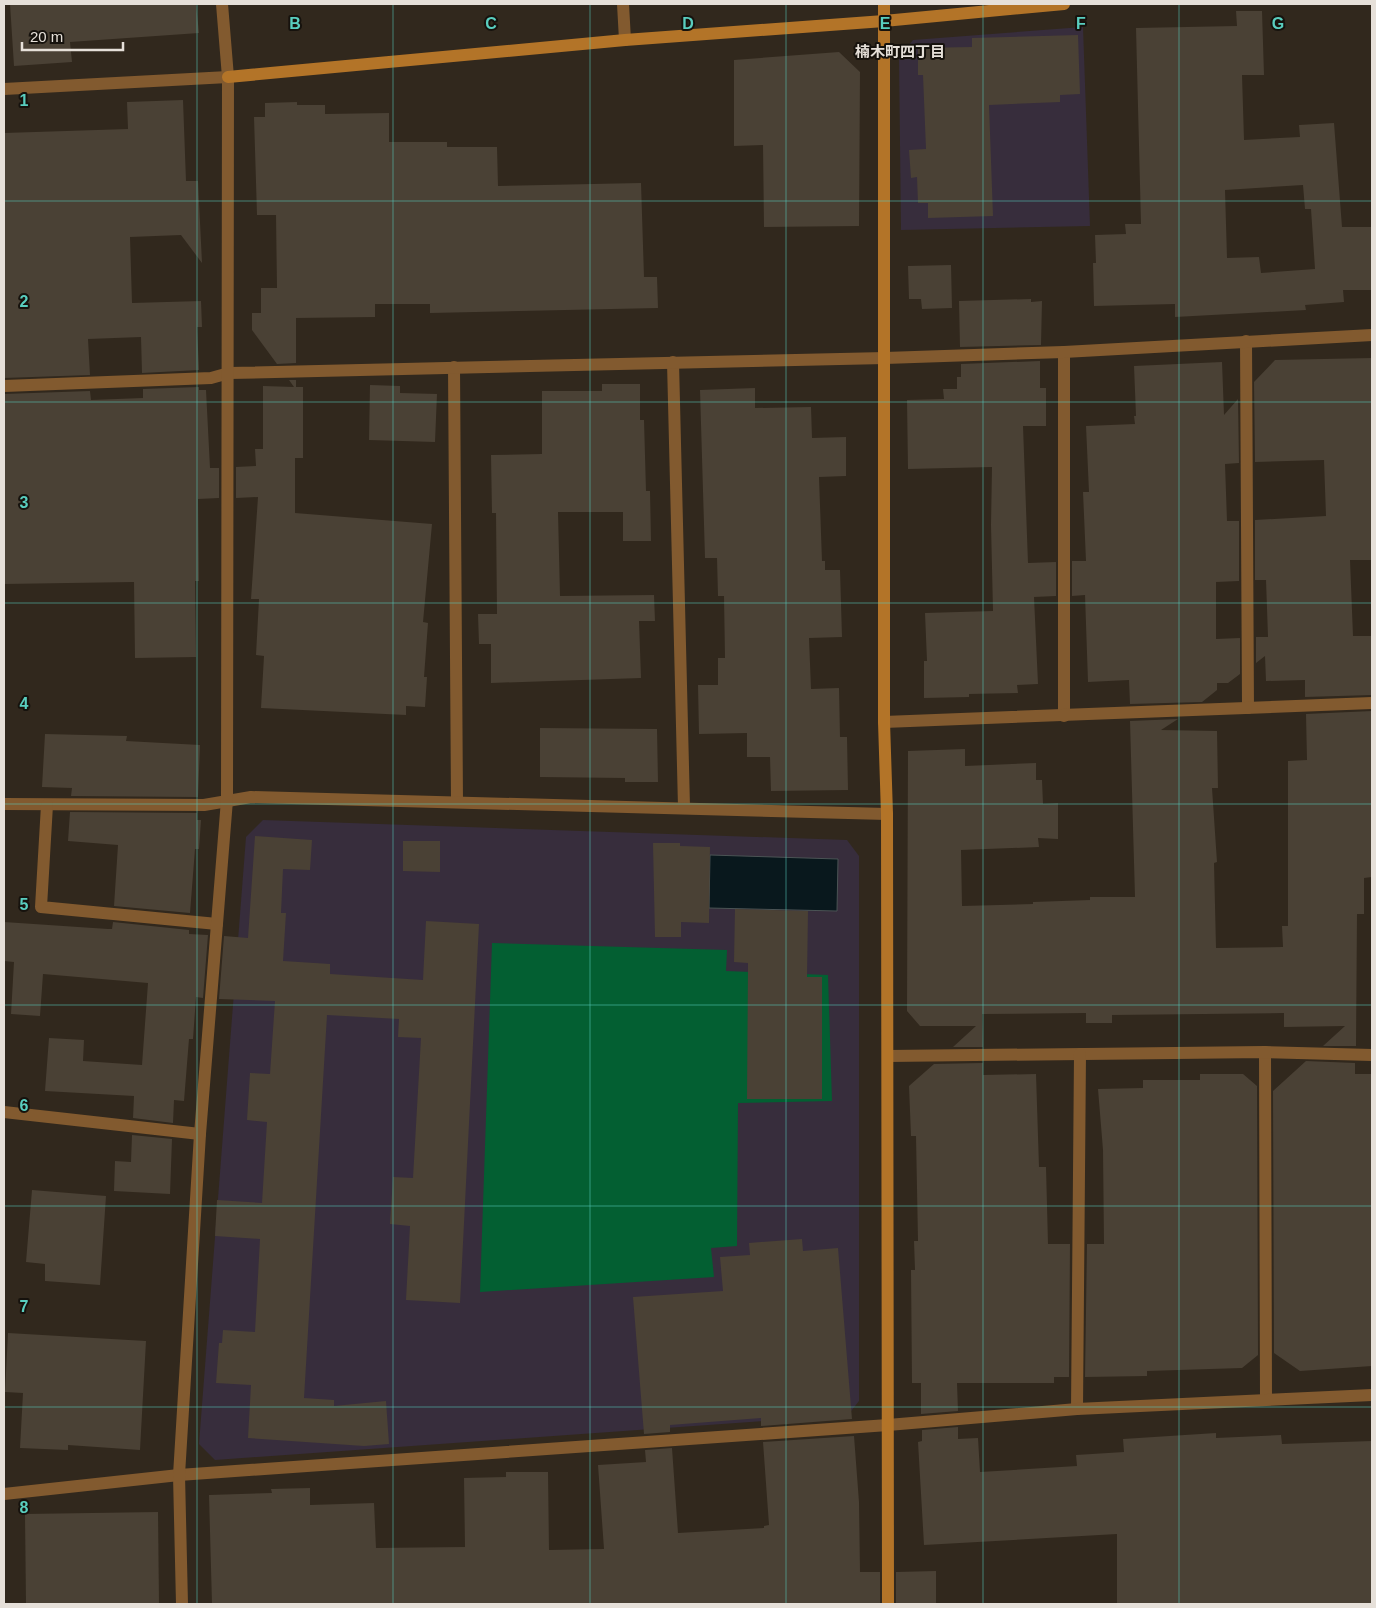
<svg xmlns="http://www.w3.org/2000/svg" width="1376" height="1608" font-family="Arial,'Noto Sans JP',sans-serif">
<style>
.education{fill:#372d3c}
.green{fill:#035f32}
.water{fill:#09181d;stroke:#4b5455}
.building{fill:#4a4135;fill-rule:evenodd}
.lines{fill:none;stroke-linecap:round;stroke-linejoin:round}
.street{stroke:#825a2f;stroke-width:12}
.secondary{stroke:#b37428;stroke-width:12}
.grid{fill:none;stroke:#59cebf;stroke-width:1;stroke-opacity:0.55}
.labels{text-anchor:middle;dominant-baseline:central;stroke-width:4;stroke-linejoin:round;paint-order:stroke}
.neighbourhood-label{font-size:15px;font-weight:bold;fill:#e6e0d9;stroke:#16120d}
.grid-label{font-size:16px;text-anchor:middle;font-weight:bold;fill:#59cebf;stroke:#16120d;stroke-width:4;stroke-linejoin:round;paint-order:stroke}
</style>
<rect width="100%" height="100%" fill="#31281d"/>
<g class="education">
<path d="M 1083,27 L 1090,226 L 901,230 L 899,57 L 913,40 Z"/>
<path d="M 263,820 L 847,840 L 859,856 L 859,1401 L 848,1415 L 215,1460 L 199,1444 L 246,837 Z"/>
</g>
<path class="green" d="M 492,943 L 727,950 L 726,971 L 828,975 L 832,1101 L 738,1103 L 737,1246 L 711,1248 L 714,1277 L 480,1292 Z"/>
<path class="water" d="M 710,855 L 838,859 L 837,911 L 709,908 Z"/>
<g class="building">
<path d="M 10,4 L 196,4 L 199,33 L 70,42 L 72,62 L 14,66 Z"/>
<path d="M 1236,11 L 1262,11 L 1264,75 L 1242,75 L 1244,140 L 1300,137 L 1299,125 L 1334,123 L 1342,227 L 1372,227 L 1372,290 L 1343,290 L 1344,302 L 1305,305 L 1306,310 L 1175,317 L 1175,304 L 1094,306 L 1093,263 L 1096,263 L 1095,235 L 1126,234 L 1125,224 L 1141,224 L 1136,28 L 1237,26 ZM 1303,185 L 1305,209 L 1311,209 L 1315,269 L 1261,273 L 1259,257 L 1227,258 L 1225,190 Z"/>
<path d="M 1078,35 L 1080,94 L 1060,95 L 1060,102 L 989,105 L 993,216 L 928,218 L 928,203 L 918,203 L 917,177 L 911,178 L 909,150 L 926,149 L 923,75 L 918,75 L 918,48 L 972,47 L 972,38 Z"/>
<path d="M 839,52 L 860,72 L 859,226 L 764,227 L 763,145 L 734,146 L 734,60 Z"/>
<path d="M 183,100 L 186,181 L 198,181 L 202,263 L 181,235 L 130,237 L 132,303 L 201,301 L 202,327 L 197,327 L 199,370 L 142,373 L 141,337 L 88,339 L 90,375 L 4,378 L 4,133 L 128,129 L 127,102 Z"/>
<path d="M 297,102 L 297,105 L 325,105 L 325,114 L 389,113 L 389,142 L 447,142 L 447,147 L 497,147 L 498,186 L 641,183 L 644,277 L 657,277 L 658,308 L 430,313 L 430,304 L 375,304 L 375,317 L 296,318 L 296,363 L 277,364 L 252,330 L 252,313 L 261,313 L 261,288 L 277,288 L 276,215 L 257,215 L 254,117 L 265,117 L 265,103 Z"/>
<path d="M 951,265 L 952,308 L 922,309 L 921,299 L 909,299 L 908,266 Z"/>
<path d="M 1031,299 L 1031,302 L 1042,301 L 1041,345 L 960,347 L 959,301 Z"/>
<path d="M 1372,358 L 1372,560 L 1350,560 L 1353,636 L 1372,636 L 1372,695 L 1305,697 L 1305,680 L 1266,681 L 1265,656 L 1256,663 L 1256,637 L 1268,637 L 1266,580 L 1255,580 L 1255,520 L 1326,516 L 1324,460 L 1255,462 L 1254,382 L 1275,360 Z"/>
<path d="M 1040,361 L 1040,388 L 1046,388 L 1046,426 L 1023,426 L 1028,563 L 1056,562 L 1056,596 L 1034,597 L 1038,684 L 1017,685 L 1018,693 L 969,694 L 969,697 L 924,698 L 924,661 L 927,661 L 925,613 L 993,611 L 991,525 L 992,467 L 908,469 L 907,400 L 944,399 L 943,389 L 957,389 L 957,377 L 961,377 L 961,364 Z"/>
<path d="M 1222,362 L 1224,415 L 1238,399 L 1239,463 L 1225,464 L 1227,521 L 1239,521 L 1239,581 L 1216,582 L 1216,639 L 1240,638 L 1240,674 L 1228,683 L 1217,683 L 1217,690 L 1202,702 L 1130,704 L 1129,680 L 1088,682 L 1085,595 L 1072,596 L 1072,561 L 1086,561 L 1083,492 L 1089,492 L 1086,426 L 1135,424 L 1134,416 L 1136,416 L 1134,366 Z"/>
<path d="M 289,380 L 296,380 L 296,387 L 303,387 L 303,458 L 295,458 L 295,513 L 432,524 L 423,622 L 428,623 L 424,677 L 427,677 L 425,707 L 406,706 L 406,715 L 261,708 L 264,656 L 256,655 L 259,599 L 251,599 L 258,497 L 236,498 L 236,467 L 256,466 L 255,449 L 263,449 L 263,386 L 294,387 Z"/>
<path d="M 602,384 L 640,384 L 640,420 L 644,420 L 646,491 L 650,491 L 651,541 L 623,541 L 623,512 L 558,512 L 560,596 L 654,595 L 655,621 L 639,621 L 641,678 L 491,683 L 491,644 L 479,644 L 478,614 L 497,614 L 496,513 L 492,513 L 491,455 L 542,454 L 542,391 L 602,391 Z"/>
<path d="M 370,385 L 400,386 L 400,393 L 437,394 L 435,442 L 369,440 Z"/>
<path d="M 199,387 L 199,390 L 206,390 L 210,468 L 219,468 L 219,498 L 198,499 L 199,581 L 195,581 L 196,657 L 135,658 L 134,582 L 4,584 L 4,394 L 90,391 L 91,400 L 143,398 L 143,389 Z"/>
<path d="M 755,388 L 755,408 L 811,407 L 812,438 L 846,437 L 846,476 L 819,477 L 822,561 L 825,561 L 825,570 L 840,570 L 842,637 L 809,638 L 811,689 L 839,688 L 840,737 L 847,737 L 848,790 L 771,791 L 770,757 L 747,757 L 747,733 L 699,734 L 698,685 L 718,685 L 718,658 L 725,658 L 724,596 L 718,596 L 717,558 L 705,558 L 700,390 Z"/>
<path d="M 1372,711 L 1372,877 L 1364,878 L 1364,914 L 1357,914 L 1356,1046 L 1323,1046 L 1345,1026 L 1284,1027 L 1284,1013 L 1112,1015 L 1112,1023 L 1086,1023 L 1086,1013 L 982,1014 L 983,1047 L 953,1047 L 976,1026 L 920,1026 L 907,1011 L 908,751 L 965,749 L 965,766 L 1036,763 L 1036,780 L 1042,780 L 1043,804 L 1058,803 L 1058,839 L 1038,838 L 1039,847 L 961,850 L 962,906 L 1033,904 L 1033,902 L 1090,900 L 1090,897 L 1135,897 L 1130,721 L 1178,719 L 1161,730 L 1217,731 L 1218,788 L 1212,788 L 1217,862 L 1214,863 L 1216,948 L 1283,947 L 1282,926 L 1288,926 L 1288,761 L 1307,760 L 1306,714 Z"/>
<path d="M 540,728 L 657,729 L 658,782 L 625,782 L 625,778 L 540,777 Z"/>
<path d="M 45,734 L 127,736 L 126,741 L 200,745 L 198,797 L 71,796 L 72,788 L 42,787 Z"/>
<path d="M 70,812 L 197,813 L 197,820 L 201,820 L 199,849 L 195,849 L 190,913 L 114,906 L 118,845 L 68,841 Z"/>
<path d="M 255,836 L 312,840 L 310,870 L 283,869 L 281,913 L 286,913 L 283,961 L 330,964 L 330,974 L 423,980 L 426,921 L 479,924 L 460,1303 L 406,1300 L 410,1226 L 390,1224 L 393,1177 L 413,1178 L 421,1038 L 398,1037 L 399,1019 L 327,1015 L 304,1398 L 334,1400 L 334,1406 L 386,1401 L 389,1444 L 364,1446 L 248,1438 L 251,1385 L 216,1383 L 219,1343 L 222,1343 L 223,1330 L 255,1332 L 260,1239 L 215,1236 L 217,1200 L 262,1203 L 267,1122 L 247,1120 L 250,1073 L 270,1074 L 275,1001 L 219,999 L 224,936 L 248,938 Z"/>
<path d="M 403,841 L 440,841 L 440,872 L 403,871 Z"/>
<path d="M 653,843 L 680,843 L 680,846 L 710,847 L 709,923 L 681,922 L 681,937 L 655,937 Z"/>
<path d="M 735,909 L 808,911 L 807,977 L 822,977 L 822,1099 L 747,1099 L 748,963 L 734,962 Z"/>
<path d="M 4,922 L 108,929 L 112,929 L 113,922 L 189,930 L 189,934 L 208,935 L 203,998 L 196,997 L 193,1039 L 189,1039 L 184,1101 L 174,1100 L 173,1123 L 133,1118 L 134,1096 L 45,1091 L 49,1038 L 84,1040 L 83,1061 L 142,1065 L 148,983 L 43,974 L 40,1016 L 11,1014 L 14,962 L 4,961 Z"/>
<path d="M 1306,1061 L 1355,1063 L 1355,1074 L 1372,1074 L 1372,1366 L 1300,1371 L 1274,1353 L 1273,1091 Z"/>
<path d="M 983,1063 L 983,1075 L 1036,1074 L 1039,1167 L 1046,1167 L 1048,1244 L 1070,1244 L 1069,1377 L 1054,1377 L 1054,1383 L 957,1383 L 958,1411 L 921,1414 L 921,1383 L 912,1383 L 911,1270 L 915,1270 L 914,1241 L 918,1241 L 916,1136 L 911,1136 L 909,1086 L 934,1064 Z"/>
<path d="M 1200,1074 L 1243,1074 L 1257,1086 L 1258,1355 L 1242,1368 L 1147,1371 L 1147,1376 L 1085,1377 L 1087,1244 L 1104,1244 L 1103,1150 L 1098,1089 L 1143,1088 L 1143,1080 L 1200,1080 Z"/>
<path d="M 132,1135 L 172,1139 L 170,1194 L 114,1191 L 115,1161 L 131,1162 Z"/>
<path d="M 32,1190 L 106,1196 L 100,1285 L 45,1281 L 45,1264 L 26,1262 Z"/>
<path d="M 802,1239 L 803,1251 L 838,1248 L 852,1419 L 761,1426 L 761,1418 L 670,1425 L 670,1432 L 644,1434 L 633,1297 L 723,1291 L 720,1257 L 750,1255 L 749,1243 Z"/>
<path d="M 8,1333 L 146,1341 L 140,1450 L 68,1445 L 68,1450 L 20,1448 L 23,1393 L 5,1392 Z"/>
<path d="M 958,1427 L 958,1439 L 978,1438 L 980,1472 L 1077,1466 L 1076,1455 L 1124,1452 L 1123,1439 L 1216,1433 L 1216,1438 L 1281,1435 L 1282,1444 L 1372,1441 L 1372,1604 L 1117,1604 L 1117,1534 L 924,1545 L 918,1442 L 922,1441 L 922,1430 Z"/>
<path d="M 854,1436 L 859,1502 L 860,1572 L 880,1572 L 880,1604 L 212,1604 L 209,1495 L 272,1493 L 271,1489 L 310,1488 L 310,1505 L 374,1503 L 376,1548 L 465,1547 L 464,1478 L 506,1477 L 506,1472 L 548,1472 L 549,1550 L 604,1549 L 598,1465 L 646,1462 L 645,1450 L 672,1448 L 678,1533 L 764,1528 L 764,1526 L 769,1525 L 763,1442 Z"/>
<path d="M 158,1512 L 159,1604 L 26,1604 L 25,1514 Z"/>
<path d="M 936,1571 L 936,1604 L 896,1604 L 896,1572 Z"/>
</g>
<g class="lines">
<g class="street">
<path d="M 623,4 L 625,40"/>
<path d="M 4,89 L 228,77"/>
<path d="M 1246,341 L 1248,708"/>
<path d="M 1064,352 L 1064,716"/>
<path d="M 673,362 L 684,807"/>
<path d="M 454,367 L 457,802"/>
<path d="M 4,386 L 211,378 L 229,373 L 885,358 L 1064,352 L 1372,335"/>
<path d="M 884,722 L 1372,703"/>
<path d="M 4,804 L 204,805 L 251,797 L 887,814"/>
<path d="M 47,805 L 41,907 L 217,924"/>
<path d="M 1265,1052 L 1266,1399"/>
<path d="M 888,1056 L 1265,1052 L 1372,1055"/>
<path d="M 4,1112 L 200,1134"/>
<path d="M 1077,1409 L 1080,1054"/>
<path d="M 4,1494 L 179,1475 L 888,1425 L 1077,1409 L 1372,1395"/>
<path d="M 182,1604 L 179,1475 L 200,1134 L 227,800 L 228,77 L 222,4"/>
</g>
<g class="secondary">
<path d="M 884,4 L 884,722 L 887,814 L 888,1604"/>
<path d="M 228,77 L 625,40 L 884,21 L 1064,4"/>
</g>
</g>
<path class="grid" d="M 197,4 L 197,1604M 393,4 L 393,1604M 590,4 L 590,1604M 786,4 L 786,1604M 983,4 L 983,1604M 1179,4 L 1179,1604M 4,201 L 1372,201M 4,402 L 1372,402M 4,603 L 1372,603M 4,804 L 1372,804M 4,1005 L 1372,1005M 4,1206 L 1372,1206M 4,1407 L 1372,1407"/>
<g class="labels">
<g class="neighbourhood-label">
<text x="900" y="51">楠木町四丁目</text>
</g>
</g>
<g class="grid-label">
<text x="295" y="29">B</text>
<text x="491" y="29">C</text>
<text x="688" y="29">D</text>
<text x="885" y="29">E</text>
<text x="1081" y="29">F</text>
<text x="1278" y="29">G</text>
<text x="24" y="106">1</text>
<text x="24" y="307">2</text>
<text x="24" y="508">3</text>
<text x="24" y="709">4</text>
<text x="24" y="910">5</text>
<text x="24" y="1111">6</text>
<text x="24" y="1312">7</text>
<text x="24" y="1513">8</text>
</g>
<rect width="1376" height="1608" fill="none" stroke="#e6e0d9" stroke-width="10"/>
<path d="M22 42v8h101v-8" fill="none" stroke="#e6e0d9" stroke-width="2.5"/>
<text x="30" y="42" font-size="15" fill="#e6e0d9" stroke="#16120d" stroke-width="4" paint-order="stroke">20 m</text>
</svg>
